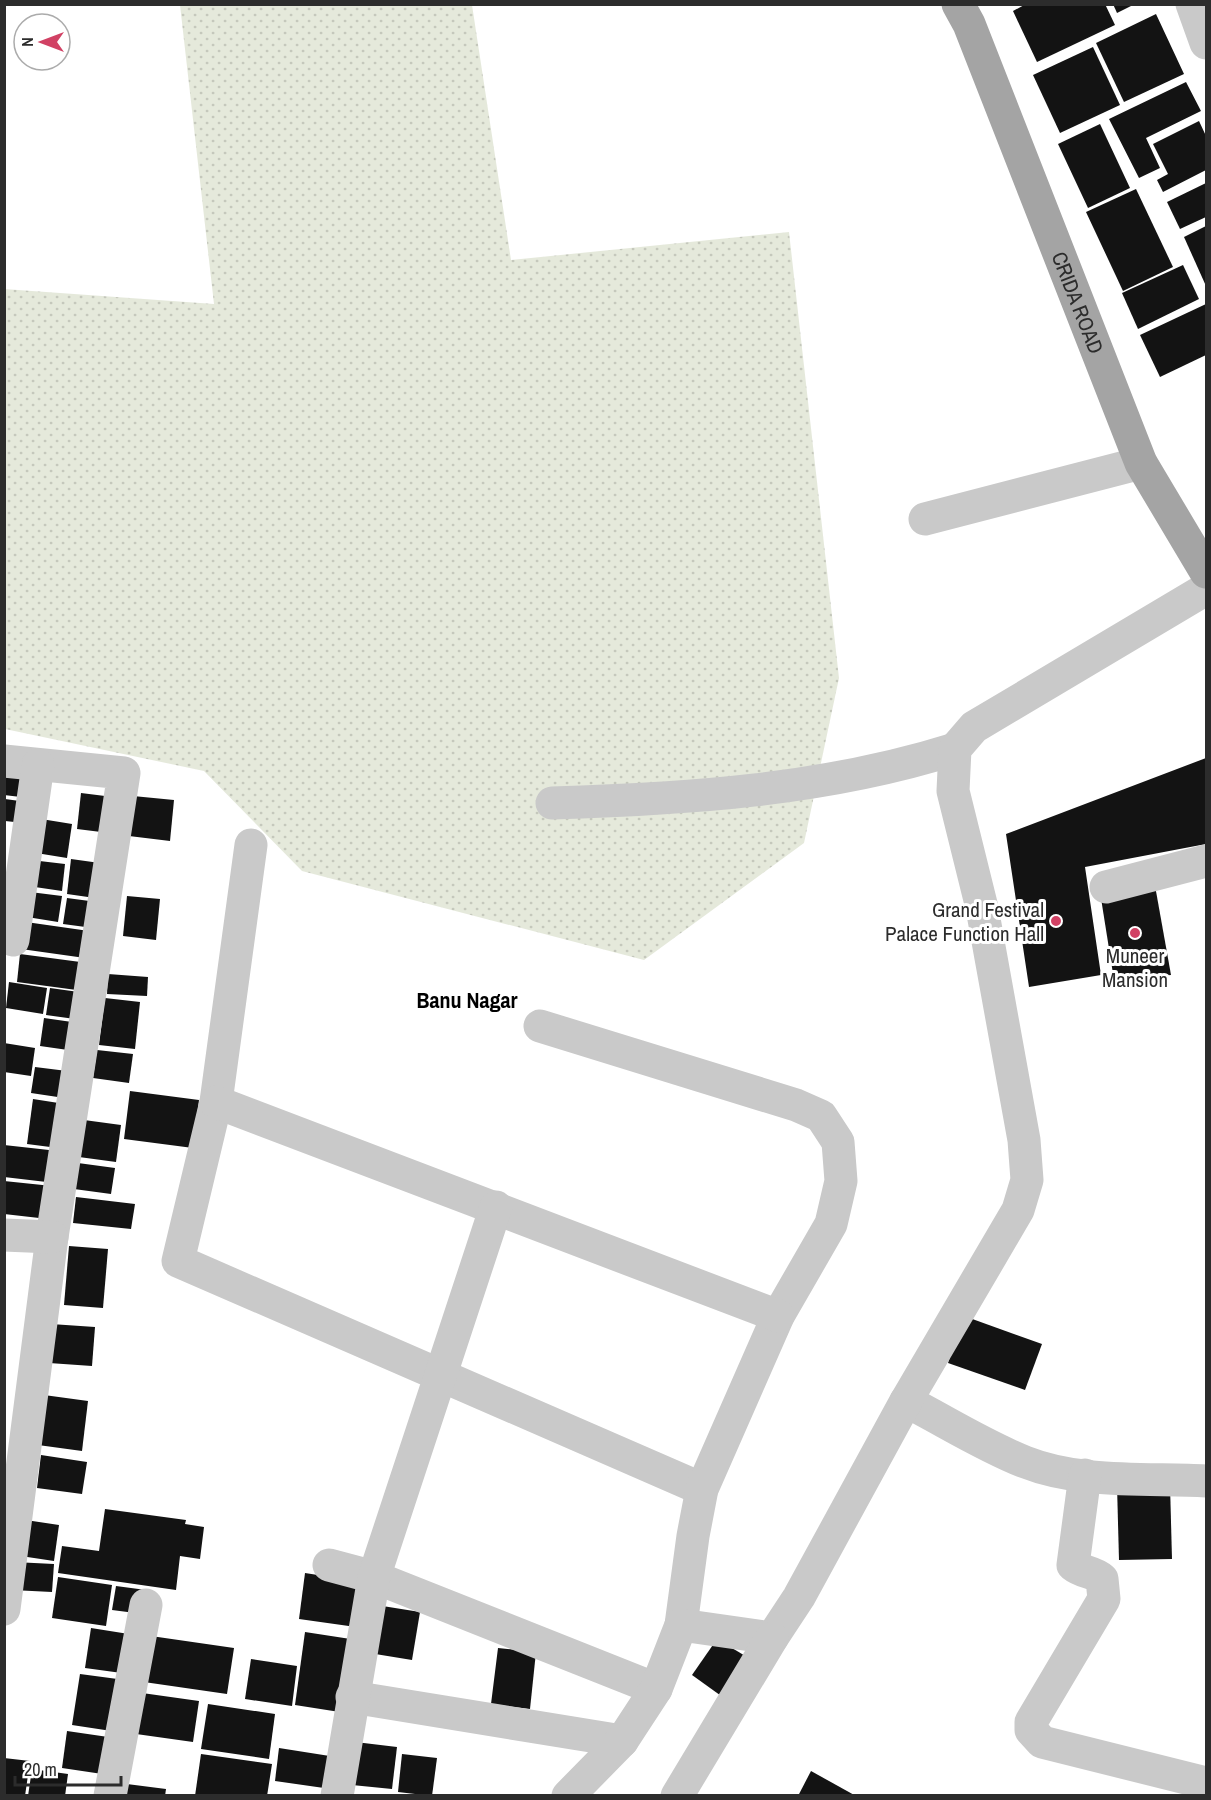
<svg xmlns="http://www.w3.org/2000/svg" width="1211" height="1800" font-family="'Archivo Narrow',sans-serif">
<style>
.green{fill:url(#green-dots)}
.building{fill:#131313}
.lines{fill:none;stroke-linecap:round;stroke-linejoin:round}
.minor{stroke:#c9c9c9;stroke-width:33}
.major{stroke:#a4a4a4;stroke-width:33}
.poi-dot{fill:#d14164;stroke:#fff;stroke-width:2}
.labels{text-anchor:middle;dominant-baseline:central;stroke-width:6;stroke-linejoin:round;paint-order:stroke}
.street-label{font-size:21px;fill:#2c2c2c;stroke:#fff}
.poi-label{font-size:21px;fill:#2c2c2c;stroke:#fff;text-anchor:end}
.neighbourhood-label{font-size:22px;font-weight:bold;fill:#000;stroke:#fff}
</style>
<defs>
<pattern id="green-dots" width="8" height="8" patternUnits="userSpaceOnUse" patternTransform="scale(1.5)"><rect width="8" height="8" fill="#e5e9db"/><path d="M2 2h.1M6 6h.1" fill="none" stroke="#c5c8bc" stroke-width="1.8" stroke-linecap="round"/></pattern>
</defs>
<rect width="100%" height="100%" fill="#fff"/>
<path class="green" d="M 180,5 L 472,5 L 511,260 L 789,232 L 839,678 L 804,843 L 644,960 L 302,871 L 204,771 L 5,729 L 4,289 L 214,304 Z"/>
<g class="building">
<path d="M 1026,4 L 1105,4 L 1115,25 L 1037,62 L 1013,11 Z"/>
<path d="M 1113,4 L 1135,4 L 1117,13 Z"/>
<path d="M 1156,14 L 1184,74 L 1124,102 L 1096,43 Z"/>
<path d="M 1093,47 L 1120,105 L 1060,133 L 1033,75 Z"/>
<path d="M 1186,82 L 1201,111 L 1146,138 L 1160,168 L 1139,178 L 1109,119 Z"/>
<path d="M 1199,121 L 1206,136 L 1206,170 L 1163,192 L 1157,180 L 1168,174 L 1153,144 Z"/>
<path d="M 1100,124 L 1130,188 L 1088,208 L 1058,144 Z"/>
<path d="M 1206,183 L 1206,217 L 1180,229 L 1167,202 Z"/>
<path d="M 1136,189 L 1173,267 L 1123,291 L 1086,212 Z"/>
<path d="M 1206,226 L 1206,286 L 1184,237 Z"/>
<path d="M 1183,265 L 1199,299 L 1138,329 L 1122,293 Z"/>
<path d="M 1206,304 L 1206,355 L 1160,377 L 1140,335 Z"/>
<path d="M 1206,758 L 1206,844 L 1085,867 L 1101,975 L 1029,987 L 1006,834 Z"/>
<path d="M 4,766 L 33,769 L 29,798 L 4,795 Z"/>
<path d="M 81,793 L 105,796 L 101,832 L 77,829 Z"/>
<path d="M 133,796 L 174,800 L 170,841 L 129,836 Z"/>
<path d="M 5,799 L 27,802 L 24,823 L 5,821 Z"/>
<path d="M 35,818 L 72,824 L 67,858 L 30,852 Z"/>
<path d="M 71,859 L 107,864 L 102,899 L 67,894 Z"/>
<path d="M 31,860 L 65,864 L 62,891 L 28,886 Z"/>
<path d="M 1154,880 L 1171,975 L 1114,980 L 1100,892 Z"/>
<path d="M 30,892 L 62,896 L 58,922 L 27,917 Z"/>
<path d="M 127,896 L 160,899 L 156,940 L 123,936 Z"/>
<path d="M 67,898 L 97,902 L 93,928 L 63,924 Z"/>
<path d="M 26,922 L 89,931 L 85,958 L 21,949 Z"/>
<path d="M 20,954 L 88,963 L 84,991 L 17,982 Z"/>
<path d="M 108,974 L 148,977 L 147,996 L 107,994 Z"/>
<path d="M 9,982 L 47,988 L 43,1014 L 6,1008 Z"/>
<path d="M 50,988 L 86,993 L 82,1020 L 46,1015 Z"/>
<path d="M 105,998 L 140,1002 L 135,1049 L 99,1045 Z"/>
<path d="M 44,1018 L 79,1023 L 75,1051 L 40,1046 Z"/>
<path d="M 4,1043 L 35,1048 L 31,1076 L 4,1072 Z"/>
<path d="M 97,1050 L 133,1054 L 129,1083 L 93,1078 Z"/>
<path d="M 35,1067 L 75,1072 L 71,1099 L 31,1093 Z"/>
<path d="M 130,1091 L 199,1100 L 193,1148 L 124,1139 Z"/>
<path d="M 33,1099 L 65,1104 L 58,1148 L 27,1144 Z"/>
<path d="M 84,1120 L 121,1125 L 116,1162 L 79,1157 Z"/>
<path d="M 4,1145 L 58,1151 L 55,1183 L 4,1177 Z"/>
<path d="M 78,1163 L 115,1168 L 111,1194 L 74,1189 Z"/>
<path d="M 4,1181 L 52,1186 L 48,1219 L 4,1214 Z"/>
<path d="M 76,1197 L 135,1204 L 131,1229 L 73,1223 Z"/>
<path d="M 69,1246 L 108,1249 L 103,1308 L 64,1305 Z"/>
<path d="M 964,1316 L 1042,1344 L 1025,1390 L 948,1363 Z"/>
<path d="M 51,1324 L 95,1327 L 92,1366 L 49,1363 Z"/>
<path d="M 44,1395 L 88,1401 L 82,1451 L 38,1445 Z"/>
<path d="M 41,1455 L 87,1462 L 82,1494 L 37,1488 Z"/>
<path d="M 1170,1484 L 1172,1559 L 1119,1560 L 1117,1485 Z"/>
<path d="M 105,1509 L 186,1520 L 185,1524 L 204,1527 L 200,1559 L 180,1556 L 176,1590 L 58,1573 L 62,1546 L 99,1551 Z"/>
<path d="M 19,1519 L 59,1525 L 54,1561 L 14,1555 Z"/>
<path d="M 14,1562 L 54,1564 L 52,1592 L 12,1590 Z"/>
<path d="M 305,1573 L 369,1583 L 363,1628 L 299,1619 Z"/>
<path d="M 58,1577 L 112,1585 L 106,1626 L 52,1618 Z"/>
<path d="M 116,1586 L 146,1590 L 143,1614 L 112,1610 Z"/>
<path d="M 370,1604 L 420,1612 L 412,1660 L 363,1652 Z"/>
<path d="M 91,1628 L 135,1635 L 129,1674 L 85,1668 Z"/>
<path d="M 305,1632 L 357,1640 L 346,1713 L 295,1705 Z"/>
<path d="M 144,1635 L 234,1648 L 227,1694 L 137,1681 Z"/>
<path d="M 717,1639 L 752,1660 L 724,1698 L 692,1675 Z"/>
<path d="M 498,1648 L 536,1652 L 530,1709 L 491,1704 Z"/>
<path d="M 251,1659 L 297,1666 L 292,1706 L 245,1699 Z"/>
<path d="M 80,1674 L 125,1680 L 118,1732 L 72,1725 Z"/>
<path d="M 135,1692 L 199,1701 L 193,1742 L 129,1733 Z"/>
<path d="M 208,1704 L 275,1714 L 269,1759 L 201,1749 Z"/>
<path d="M 67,1731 L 115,1738 L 109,1775 L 62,1768 Z"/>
<path d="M 347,1741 L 397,1747 L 392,1789 L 342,1784 Z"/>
<path d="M 279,1748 L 336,1757 L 331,1789 L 275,1781 Z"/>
<path d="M 201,1754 L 272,1764 L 267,1796 L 195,1796 Z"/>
<path d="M 402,1754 L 437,1758 L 432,1796 L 398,1792 Z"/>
<path d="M 4,1758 L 30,1761 L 25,1796 L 4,1796 Z"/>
<path d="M 32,1769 L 68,1774 L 65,1796 L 28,1796 Z"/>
<path d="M 811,1771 L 856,1796 L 798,1796 Z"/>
<path d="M 119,1783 L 166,1789 L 165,1796 L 117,1796 Z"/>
</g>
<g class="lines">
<g class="minor">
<path d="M 1192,4 L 1206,43"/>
<path d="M 925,519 L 1141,463"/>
<path d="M 4,761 L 124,773 L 52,1237 L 4,1609"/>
<path d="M 552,803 C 687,799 825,790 955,749"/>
<path d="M 251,845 L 216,1102 L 178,1261 L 702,1489"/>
<path d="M 1106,887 L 1206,861"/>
<path d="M 13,940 L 38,765"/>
<path d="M 540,1026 L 796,1105 L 821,1116 L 838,1142 L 841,1181 L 831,1224 L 778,1316 L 702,1489 L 693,1536 L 681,1625"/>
<path d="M 216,1102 L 778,1316"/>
<path d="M 4,1235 L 52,1237"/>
<path d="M 906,1401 C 945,1421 984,1446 1025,1462 C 1080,1484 1148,1478 1206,1481"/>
<path d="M 1085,1475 L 1073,1565 C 1083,1573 1093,1571 1102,1579 L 1104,1599 L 1031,1722 L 1031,1730 L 1042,1742 L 1206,1783"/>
<path d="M 329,1565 L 374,1577 L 656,1689"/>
<path d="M 352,1697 L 622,1741"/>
<path d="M 110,1796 L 146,1605"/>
<path d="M 337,1796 L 374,1577 L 496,1207"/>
<path d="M 568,1796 L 622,1741 L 656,1689 L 681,1625 L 772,1638 L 799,1597 L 906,1401 L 1018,1210 L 1027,1180 L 1024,1140 L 982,908 L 953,791 L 955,749 L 974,727 L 1206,589"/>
<path d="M 677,1796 L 772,1638"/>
</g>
<path class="major" id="s1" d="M 958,4 L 969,24 L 1141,463 L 1206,572"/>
</g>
<g class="poi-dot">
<circle cx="1056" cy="921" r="6"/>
<circle cx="1135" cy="933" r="6"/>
</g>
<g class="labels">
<g class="street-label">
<text stroke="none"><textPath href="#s1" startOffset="322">CRIDA ROAD</textPath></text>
</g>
<g class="poi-label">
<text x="1044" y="909">Grand Festival<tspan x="1044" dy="24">Palace Function Hall</tspan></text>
<text x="1135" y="955" text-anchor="middle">Muneer<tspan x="1135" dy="24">Mansion</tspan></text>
</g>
<g class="neighbourhood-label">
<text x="467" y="1000">Banu Nagar</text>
</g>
</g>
<rect width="1211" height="1800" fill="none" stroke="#2c2c2c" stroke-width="12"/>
<g transform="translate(42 42) rotate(270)"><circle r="28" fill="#ffffff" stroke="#ababab" stroke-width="1.5"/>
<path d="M0-4.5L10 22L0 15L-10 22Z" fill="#d14164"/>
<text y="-9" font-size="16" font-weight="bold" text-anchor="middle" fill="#2c2c2c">N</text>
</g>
<path d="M15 1776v9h106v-9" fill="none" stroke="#2c2c2c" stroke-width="3"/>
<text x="24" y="1776" font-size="18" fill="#2c2c2c" stroke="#ffffff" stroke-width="4.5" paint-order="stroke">20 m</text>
</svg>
